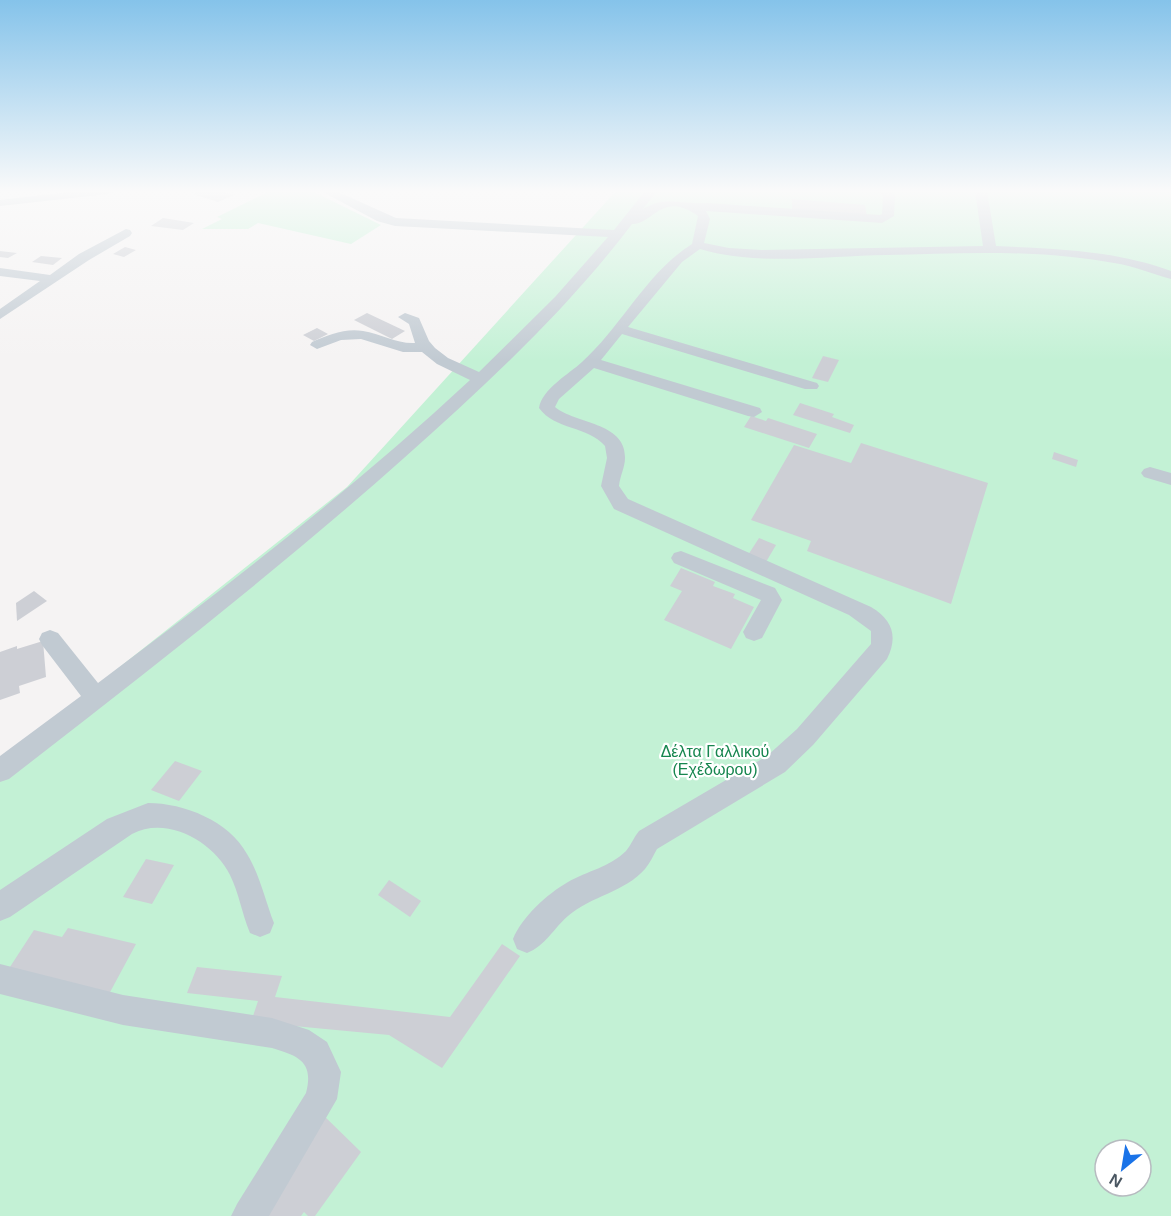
<svg xmlns="http://www.w3.org/2000/svg" width="1171" height="1216" font-family="Arial,sans-serif">
<style>
.green{fill:#c3f1d5;fill-rule:evenodd}
.building{fill:#cdcfd5}
.lines{fill:none;stroke-linecap:round;stroke-linejoin:round}
.minor{fill:#c1cad2;fill-rule:evenodd}
.labels{text-anchor:middle;dominant-baseline:central;stroke-width:4.5;stroke-linejoin:round;paint-order:stroke}
.park-label{font-size:16px;fill:#17864f;stroke:#fff}
</style>
<rect width="100%" height="100%" fill="#f5f3f3"/>
<g class="green">
<path d="M 270,191 L 312,191 L 381,225 L 351,244 L 258,223 L 248,229 L 202,229 L 222,219 L 217,217 Z"/>
<path d="M 616,191 L 1171,191 L 1171,1216 L 0,1216 L 0,762 L 347,487 ZM 1105,1150 L 1141,1150 L 1141,1186 L 1105,1186 Z"/>
</g>
<g class="building">
<path d="M 199,191 L 222,191 L 234,195 L 218,202 L 193,194 Z"/>
<path d="M 792,199 L 865,205 L 867,217 L 792,211 Z"/>
<path d="M 163,218 L 194,223 L 183,230 L 151,226 Z"/>
<path d="M 125,247 L 136,250 L 124,257 L 113,254 Z"/>
<path d="M 0,251 L 17,253 L 8,258 L 0,257 Z"/>
<path d="M 41,256 L 62,258 L 53,265 L 32,262 Z"/>
<path d="M 367,313 L 405,331 L 392,339 L 354,320 Z"/>
<path d="M 317,328 L 328,334 L 314,341 L 303,335 Z"/>
<path d="M 823,356 L 839,360 L 828,382 L 812,378 Z"/>
<path d="M 800,403 L 834,414 L 832,417 L 854,425 L 850,433 L 793,415 Z"/>
<path d="M 751,416 L 766,421 L 768,418 L 817,434 L 809,448 L 744,427 Z"/>
<path d="M 861,443 L 988,483 L 951,604 L 807,551 L 811,541 L 751,520 L 794,445 L 851,463 Z"/>
<path d="M 1054,452 L 1078,460 L 1076,467 L 1052,459 Z"/>
<path d="M 759,538 L 776,545 L 766,562 L 748,555 Z"/>
<path d="M 681,568 L 715,582 L 713,586 L 735,594 L 733,598 L 754,607 L 731,649 L 664,620 L 682,591 L 670,586 Z"/>
<path d="M 34,591 L 47,601 L 17,621 L 16,603 Z"/>
<path d="M 43,641 L 46,677 L 19,686 L 20,693 L 0,700 L 0,652 L 17,646 L 17,649 Z"/>
<path d="M 175,761 L 202,771 L 179,801 L 151,790 Z"/>
<path d="M 146,859 L 174,865 L 152,904 L 123,897 Z"/>
<path d="M 389,880 L 421,901 L 410,917 L 378,895 Z"/>
<path d="M 68,928 L 136,944 L 109,994 L 8,970 L 34,930 L 62,937 Z"/>
<path d="M 502,944 L 520,956 L 442,1068 L 389,1035 L 251,1022 L 258,1001 L 187,993 L 197,967 L 282,976 L 275,997 L 450,1017 Z"/>
<path d="M 318,1110 L 361,1152 L 315,1216 L 308,1216 L 304,1212 L 301,1216 L 252,1216 Z"/>
</g>
<g class="lines">
<g class="minor">
<path d="M 78,191 L 114,191 L 108,194 L 0,206 L 0,200 Z"/>
<path d="M 321,191 L 336,191 L 396,218 L 614,230 L 645,191 L 657,191 L 643,209 C 664,195 685,205 708,203 L 880,215 L 882,214 L 883,196 L 877,191 L 891,191 L 895,195 L 894,216 L 882,223 L 706,211 L 710,219 L 704,243 L 729,248 L 762,250 L 983,246 L 975,191 L 987,191 L 996,246 C 1056,249 1114,250 1171,271 L 1171,279 C 1152,274 1134,266 1114,263 C 1040,249 961,253 886,255 C 827,256 757,266 700,249 L 682,262 L 628,327 L 817,383 L 819,386 L 817,389 L 805,389 L 622,334 L 601,360 L 760,408 L 762,412 L 754,417 L 748,416 L 594,368 L 559,399 L 555,407 C 575,424 626,422 625,458 C 625,467 620,476 619,486 L 628,499 L 871,607 C 893,620 898,637 887,659 L 813,745 L 785,772 L 657,849 C 653,856 650,863 645,869 C 625,892 591,896 568,916 C 554,928 545,946 527,953 L 517,949 L 513,939 C 522,917 547,894 568,882 C 587,871 610,867 626,851 C 631,845 634,837 639,831 L 767,756 L 797,729 L 871,644 L 871,631 L 849,615 L 614,509 L 601,486 L 607,458 L 605,446 C 588,426 555,430 539,408 C 542,389 569,374 582,362 C 622,326 646,273 692,244 L 698,216 C 662,190 653,225 632,224 C 566,311 485,386 404,458 C 277,571 143,675 9,779 L 0,782 L 0,756 L 81,696 L 42,645 L 39,639 L 42,633 L 50,630 L 58,633 L 98,683 C 226,587 353,489 470,380 L 437,364 L 422,352 L 403,352 L 361,339 L 341,340 L 317,349 L 310,345 L 312,342 C 328,335 345,328 363,331 C 381,334 397,344 415,343 L 409,324 L 398,317 L 405,313 L 419,318 L 429,341 L 435,348 L 448,358 L 479,372 L 555,297 L 608,237 L 395,226 L 377,221 Z"/>
<path d="M 126,229 L 130,230 L 132,233 L 130,236 L 89,260 L 0,319 L 0,309 L 40,281 L 0,276 L 0,268 L 50,275 L 79,254 Z"/>
<path d="M 1150,467 L 1171,473 L 1171,485 L 1144,477 L 1141,473 L 1144,469 Z"/>
<path d="M 681,551 L 775,588 L 782,600 L 762,638 L 754,641 L 746,638 L 743,632 L 761,600 L 674,563 L 671,558 L 674,553 Z"/>
<path d="M 148,803 C 184,803 229,821 247,854 C 260,875 265,900 274,923 L 270,933 L 260,937 L 250,933 C 242,914 239,893 230,875 C 214,842 167,815 132,834 L 10,917 L 0,921 L 0,890 L 107,819 Z"/>
<path d="M 0,964 L 123,995 L 272,1018 L 309,1030 L 327,1042 L 341,1072 L 337,1099 L 269,1216 L 231,1216 L 237,1204 L 306,1093 C 314,1062 299,1056 272,1048 L 123,1025 L 0,994 Z"/>
</g>
</g>
<linearGradient id="sky" x2="0" y2="1"><stop stop-color="#85c3ea"/><stop offset="0.53" stop-color="#fafafa"/><stop offset="1" stop-color="#fafafa" stop-opacity="0"/></linearGradient>
<rect width="1171" height="361" fill="url(#sky)"/>
<g class="labels">
<g class="park-label">
<text x="715" y="751">Δέλτα Γαλλικού<tspan x="715" dy="18">(Εχέδωρου)</tspan></text>
</g>
</g>
<g transform="translate(1123 1168) rotate(210)"><circle r="28" fill="#ffffff" stroke="#b7bbc0" stroke-width="1.5"/>
<path d="M0-4.5L10 22L0 15L-10 22Z" fill="#1a73e8"/>
<text y="-9" font-size="16" font-weight="bold" text-anchor="middle" fill="#4a5661">N</text>
</g>
</svg>
